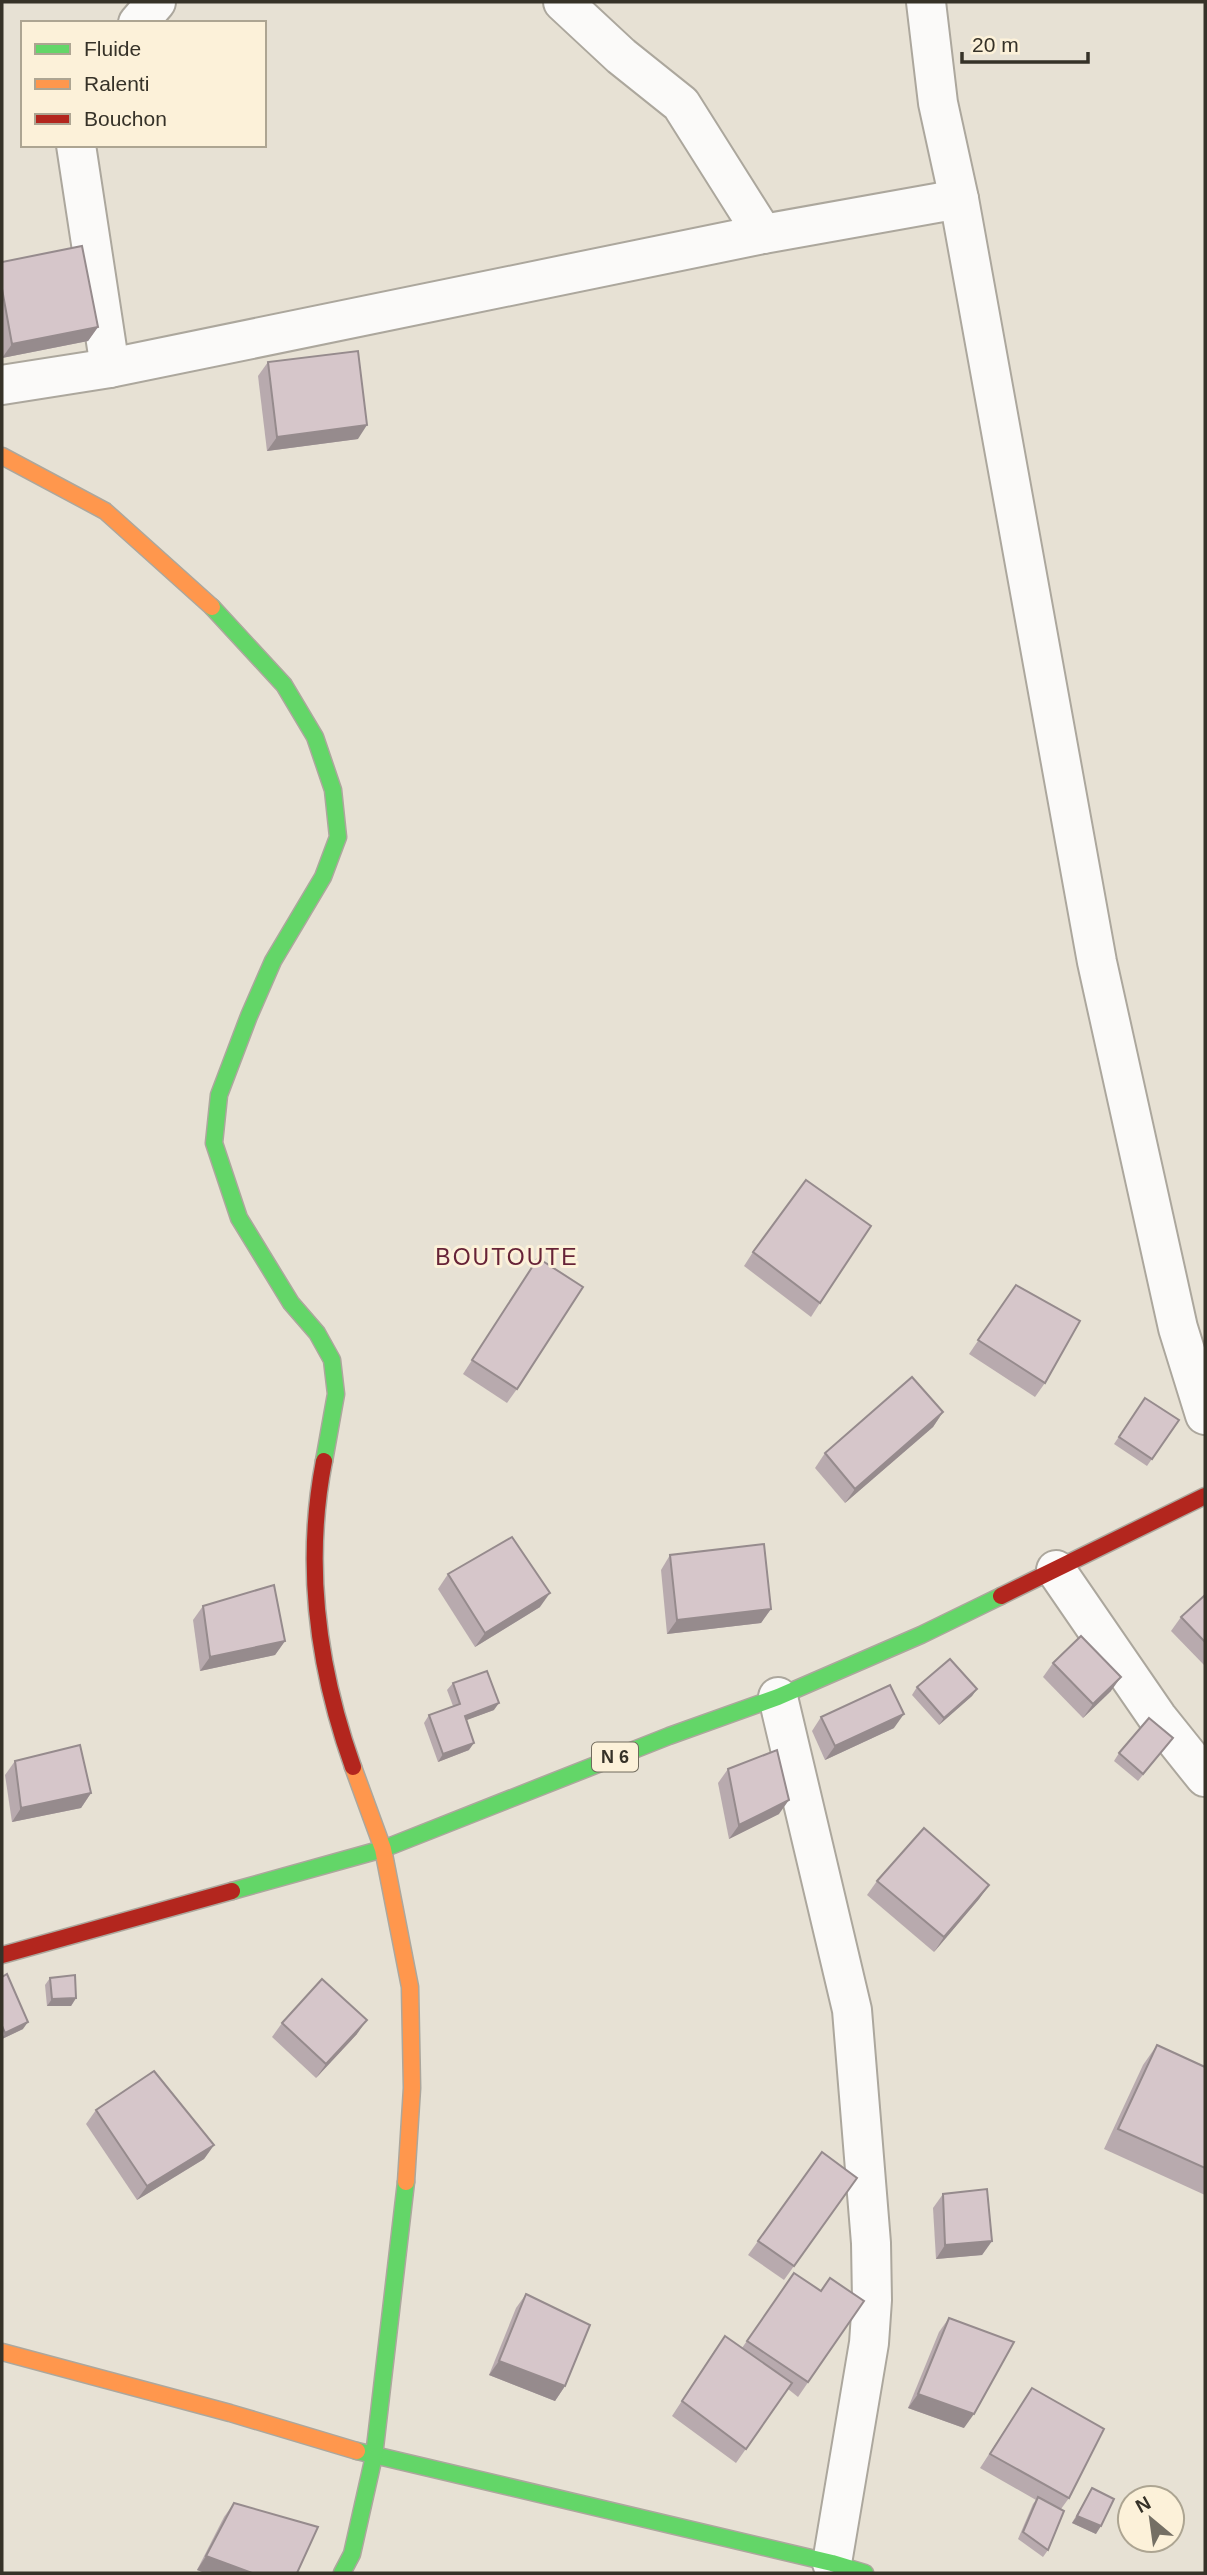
<svg xmlns="http://www.w3.org/2000/svg" width="1207" height="2575" font-family="Helvetica,sans-serif">
<style>
.lines{fill:none;stroke-linecap:round;stroke-linejoin:round}
.street-casing{stroke:#aca79d;stroke-width:42}
.fast-casing{stroke:#aca79d;stroke-width:19}
.slow-casing{stroke:#aca79d;stroke-width:19}
.jam-casing{stroke:#aca79d;stroke-width:19}
.street{stroke:#fbfaf9;stroke-width:38}
.fast{stroke:#63d668;stroke-width:16}
.slow{stroke:#ff974d;stroke-width:16}
.jam{stroke:#b3261e;stroke-width:16}
.wall{fill:#b8aaae}
.shaded-wall{fill:#968b8d}
.building{fill:#d6c6ca;stroke:#968b8d;stroke-width:2}
.labels{text-anchor:middle;dominant-baseline:central;stroke-width:6;stroke-linejoin:round;paint-order:stroke}
.shield{fill:#fcf1d9;stroke:#716b5d;stroke-width:2}
.shield-label{font-size:18px;font-weight:bold;fill:#363228}
.quarter-label{font-size:23px;letter-spacing:2px;fill:#672337;stroke:#fcf1d9}
</style>
<rect width="100%" height="100%" fill="#e7e1d4"/>
<g class="lines">
<defs>
<g id="street">
<path d="M 563,2 L 621,56 L 681,104 L 763,234"/>
<path d="M 926,2 L 938,103 L 959,199 L 1097,962 L 1178,1328 L 1205,1415"/>
<path d="M 138,23 L 156,2"/>
<path d="M 76,145 L 110,368"/>
<path d="M 2,385 L 110,368 L 763,234 L 959,199"/>
<path d="M 1056,1570 L 1157,1717 L 1205,1777"/>
<path d="M 778,1697 L 852,2010 L 871,2243 L 872,2300 L 869,2343 L 832,2563"/>
</g>
<g id="fast">
<path d="M 212,607 L 284,685 L 315,737 L 333,790 L 338,837 L 323,877 L 273,961 L 249,1016 L 219,1095 L 214,1143 L 239,1218 L 291,1303 L 317,1333 L 332,1360 L 336,1394 L 324,1461"/>
<path d="M 232,1891 L 383,1849 L 669,1736 L 778,1697 L 921,1635 L 1001,1596"/>
<path d="M 357,2451 L 832,2563 L 865,2573"/>
<path d="M 342,2573 L 352,2554 L 374,2456 L 406,2182"/>
</g>
<g id="slow">
<path d="M 2,456 L 105,511 L 212,607"/>
<path d="M 353,1767 L 383,1849 L 410,1987 L 412,2088 L 406,2182"/>
<path d="M 2,2352 L 230,2413 L 357,2451"/>
</g>
<g id="jam">
<path d="M 324,1461 C 304,1564 318,1669 353,1767"/>
<path d="M 1001,1596 L 1205,1496"/>
<path d="M 2,1955 L 232,1891"/>
</g>
</defs>
<use href="#street" class="street-casing"/>
<use href="#fast" class="fast-casing"/>
<use href="#slow" class="slow-casing"/>
<use href="#jam" class="jam-casing"/>
<use href="#street" class="street"/>
<use href="#fast" class="fast"/>
<use href="#slow" class="slow"/>
<use href="#jam" class="jam"/>
</g>
<g class="wall">
<path d="M 2,262 L 98,327 L 88,341 L 2,358 Z"/>
<path d="M 268,362 L 358,439 L 267,451 L 258,376 Z"/>
<path d="M 753,1252 L 820,1303 L 811,1317 L 744,1266 Z"/>
<path d="M 538,1258 L 517,1389 L 507,1403 L 463,1374 Z"/>
<path d="M 1016,1285 L 1045,1383 L 1035,1397 L 969,1354 Z"/>
<path d="M 1145,1398 L 1179,1420 L 1147,1466 L 1114,1444 Z"/>
<path d="M 943,1412 L 933,1427 L 845,1503 L 815,1468 L 825,1453 Z"/>
<path d="M 670,1555 L 771,1609 L 761,1623 L 667,1634 L 661,1570 Z"/>
<path d="M 448,1574 L 540,1607 L 475,1647 L 438,1589 Z"/>
<path d="M 1205,1595 L 1205,1666 L 1171,1631 L 1181,1617 Z"/>
<path d="M 203,1606 L 285,1641 L 275,1655 L 200,1671 L 193,1620 Z"/>
<path d="M 1053,1663 L 1111,1691 L 1083,1718 L 1043,1677 Z"/>
<path d="M 453,1683 L 494,1710 L 466,1720 L 469,1750 L 438,1762 L 424,1723 L 429,1715 L 453,1706 L 447,1690 Z"/>
<path d="M 917,1687 L 977,1689 L 972,1696 L 939,1725 L 912,1695 Z"/>
<path d="M 821,1717 L 894,1728 L 825,1760 L 812,1731 Z"/>
<path d="M 1173,1738 L 1138,1781 L 1114,1761 L 1119,1753 Z"/>
<path d="M 15,1761 L 91,1793 L 81,1808 L 12,1822 L 5,1775 Z"/>
<path d="M 728,1769 L 779,1814 L 729,1839 L 718,1783 Z"/>
<path d="M 877,1881 L 989,1885 L 979,1899 L 934,1952 L 867,1895 Z"/>
<path d="M 2,1977 L 23,2029 L 2,2039 Z"/>
<path d="M 50,1978 L 76,1998 L 71,2006 L 47,2006 L 45,1985 Z"/>
<path d="M 282,2023 L 357,2034 L 316,2078 L 272,2037 Z"/>
<path d="M 1157,2045 L 1205,2067 L 1205,2195 L 1104,2149 L 1143,2065 Z"/>
<path d="M 96,2110 L 214,2145 L 204,2159 L 137,2200 L 86,2124 Z"/>
<path d="M 822,2152 L 857,2178 L 784,2280 L 748,2255 Z"/>
<path d="M 943,2194 L 992,2241 L 982,2255 L 936,2259 L 933,2208 Z"/>
<path d="M 794,2273 L 821,2291 L 864,2301 L 798,2397 L 788,2389 L 736,2463 L 672,2416 L 715,2350 L 742,2348 Z"/>
<path d="M 526,2294 L 565,2386 L 555,2401 L 489,2375 L 516,2308 Z"/>
<path d="M 949,2318 L 964,2428 L 908,2408 L 939,2332 Z"/>
<path d="M 1032,2388 L 1069,2498 L 1061,2509 L 1048,2550 L 1043,2557 L 1018,2539 L 1033,2504 L 1036,2500 L 980,2468 Z"/>
<path d="M 1092,2488 L 1096,2534 L 1072,2523 Z"/>
<path d="M 234,2503 L 297,2573 L 205,2573 L 197,2570 L 224,2517 Z"/>
</g>
<g class="shaded-wall">
<path d="M 98,327 L 88,341 L 2,358 L 12,344 Z"/>
<path d="M 367,425 L 358,439 L 267,451 L 277,437 Z"/>
<path d="M 943,1412 L 933,1427 L 845,1503 L 855,1489 Z"/>
<path d="M 550,1593 L 540,1607 L 475,1647 L 485,1633 Z"/>
<path d="M 771,1609 L 761,1623 L 667,1634 L 677,1620 Z"/>
<path d="M 285,1641 L 275,1655 L 200,1671 L 210,1657 Z"/>
<path d="M 1121,1677 L 1111,1691 L 1083,1718 L 1093,1704 Z"/>
<path d="M 977,1689 L 972,1696 L 939,1725 L 944,1718 Z"/>
<path d="M 499,1703 L 494,1710 L 459,1723 L 465,1716 Z"/>
<path d="M 904,1714 L 894,1728 L 825,1760 L 835,1746 Z"/>
<path d="M 474,1743 L 469,1750 L 438,1762 L 443,1754 Z"/>
<path d="M 91,1793 L 81,1808 L 12,1822 L 21,1808 Z"/>
<path d="M 789,1800 L 779,1814 L 729,1839 L 739,1825 Z"/>
<path d="M 989,1885 L 979,1899 L 934,1952 L 944,1937 Z"/>
<path d="M 76,1998 L 71,2006 L 47,2006 L 52,1999 Z"/>
<path d="M 367,2020 L 357,2034 L 316,2078 L 326,2064 Z"/>
<path d="M 28,2022 L 23,2029 L 2,2039 L 5,2033 Z"/>
<path d="M 214,2145 L 204,2159 L 137,2200 L 147,2186 Z"/>
<path d="M 992,2241 L 982,2255 L 936,2259 L 945,2245 Z"/>
<path d="M 499,2361 L 565,2386 L 555,2401 L 489,2375 Z"/>
<path d="M 918,2394 L 974,2414 L 964,2428 L 908,2408 Z"/>
<path d="M 1077,2516 L 1101,2526 L 1096,2534 L 1072,2523 Z"/>
<path d="M 206,2556 L 252,2573 L 205,2573 L 197,2570 Z"/>
</g>
<g class="building">
<path d="M 82,246 L 98,327 L 12,344 L 2,289 L 2,262 Z"/>
<path d="M 358,351 L 367,425 L 277,437 L 268,362 Z"/>
<path d="M 806,1180 L 871,1226 L 820,1303 L 753,1252 Z"/>
<path d="M 538,1258 L 583,1287 L 517,1389 L 472,1360 Z"/>
<path d="M 1016,1285 L 1080,1321 L 1045,1383 L 978,1340 Z"/>
<path d="M 912,1377 L 943,1412 L 855,1489 L 825,1453 Z"/>
<path d="M 1145,1398 L 1179,1420 L 1152,1459 L 1119,1437 Z"/>
<path d="M 512,1537 L 550,1593 L 485,1633 L 448,1574 Z"/>
<path d="M 764,1544 L 771,1609 L 677,1620 L 670,1555 Z"/>
<path d="M 274,1585 L 285,1641 L 210,1657 L 203,1606 Z"/>
<path d="M 1205,1595 L 1205,1642 L 1181,1617 Z"/>
<path d="M 1081,1636 L 1121,1677 L 1093,1704 L 1053,1663 Z"/>
<path d="M 950,1659 L 977,1689 L 944,1718 L 917,1687 Z"/>
<path d="M 487,1671 L 499,1703 L 465,1716 L 474,1743 L 443,1754 L 429,1715 L 460,1704 L 453,1683 Z"/>
<path d="M 890,1685 L 904,1714 L 835,1746 L 821,1717 Z"/>
<path d="M 1149,1718 L 1173,1738 L 1143,1774 L 1119,1753 Z"/>
<path d="M 80,1745 L 91,1793 L 21,1808 L 15,1761 Z"/>
<path d="M 777,1750 L 789,1800 L 739,1825 L 728,1769 Z"/>
<path d="M 924,1828 L 989,1885 L 944,1937 L 877,1881 Z"/>
<path d="M 7,1974 L 28,2022 L 5,2033 L 2,2026 L 2,1977 Z"/>
<path d="M 75,1975 L 76,1998 L 52,1999 L 50,1978 Z"/>
<path d="M 322,1979 L 367,2020 L 326,2064 L 282,2023 Z"/>
<path d="M 1157,2045 L 1205,2067 L 1205,2168 L 1118,2129 Z"/>
<path d="M 154,2071 L 214,2145 L 147,2186 L 96,2110 Z"/>
<path d="M 822,2152 L 857,2178 L 794,2266 L 758,2241 Z"/>
<path d="M 987,2189 L 992,2241 L 945,2245 L 943,2194 Z"/>
<path d="M 794,2273 L 821,2291 L 830,2278 L 864,2301 L 808,2382 L 747,2341 Z"/>
<path d="M 526,2294 L 590,2325 L 565,2386 L 499,2361 Z"/>
<path d="M 949,2318 L 1014,2342 L 974,2414 L 918,2394 Z"/>
<path d="M 725,2336 L 792,2383 L 746,2449 L 682,2401 Z"/>
<path d="M 1032,2388 L 1104,2429 L 1069,2498 L 990,2454 Z"/>
<path d="M 1092,2488 L 1114,2499 L 1101,2526 L 1077,2516 Z"/>
<path d="M 1038,2497 L 1064,2511 L 1048,2550 L 1023,2532 Z"/>
<path d="M 234,2503 L 318,2527 L 297,2573 L 252,2573 L 206,2556 Z"/>
</g>
<g class="labels">
<rect class="shield" x="592" y="1742.5" width="46" height="29" rx="5"/>
<g class="shield-label">
<text x="615" y="1757">N 6</text>
</g>
<g class="quarter-label">
<text x="507" y="1257">BOUTOUTE</text>
</g>
</g>
<rect width="1207" height="2575" fill="none" stroke="#363228" stroke-width="7"/>
<rect x="21" y="21" width="245" height="126" fill="#fcf1d9" stroke="#ada592" stroke-width="2"/>
<rect x="35" y="44" width="35" height="10" fill="#63d668" stroke="#ada592" stroke-width="2"/>
<text x="84" y="56" font-size="21" fill="#363228">Fluide</text>
<rect x="35" y="79" width="35" height="10" fill="#ff974d" stroke="#ada592" stroke-width="2"/>
<text x="84" y="91" font-size="21" fill="#363228">Ralenti</text>
<rect x="35" y="114" width="35" height="10" fill="#b3261e" stroke="#ada592" stroke-width="2"/>
<text x="84" y="126" font-size="21" fill="#363228">Bouchon</text>
<g transform="translate(1151 2519) rotate(331)"><circle r="33" fill="#fcf1d9" stroke="#ada592" stroke-width="2"/>
<path d="M0-5L12 26L0 18L-12 26Z" fill="#746f64"/>
<text y="-10" font-size="19" font-weight="bold" text-anchor="middle" fill="#363228">N</text>
</g>
<path d="M962 52v10h126v-10" fill="none" stroke="#363228" stroke-width="3.5"/>
<text x="972" y="52" font-size="21" fill="#363228" stroke="#fcf1d9" stroke-width="5" paint-order="stroke">20 m</text>
</svg>
